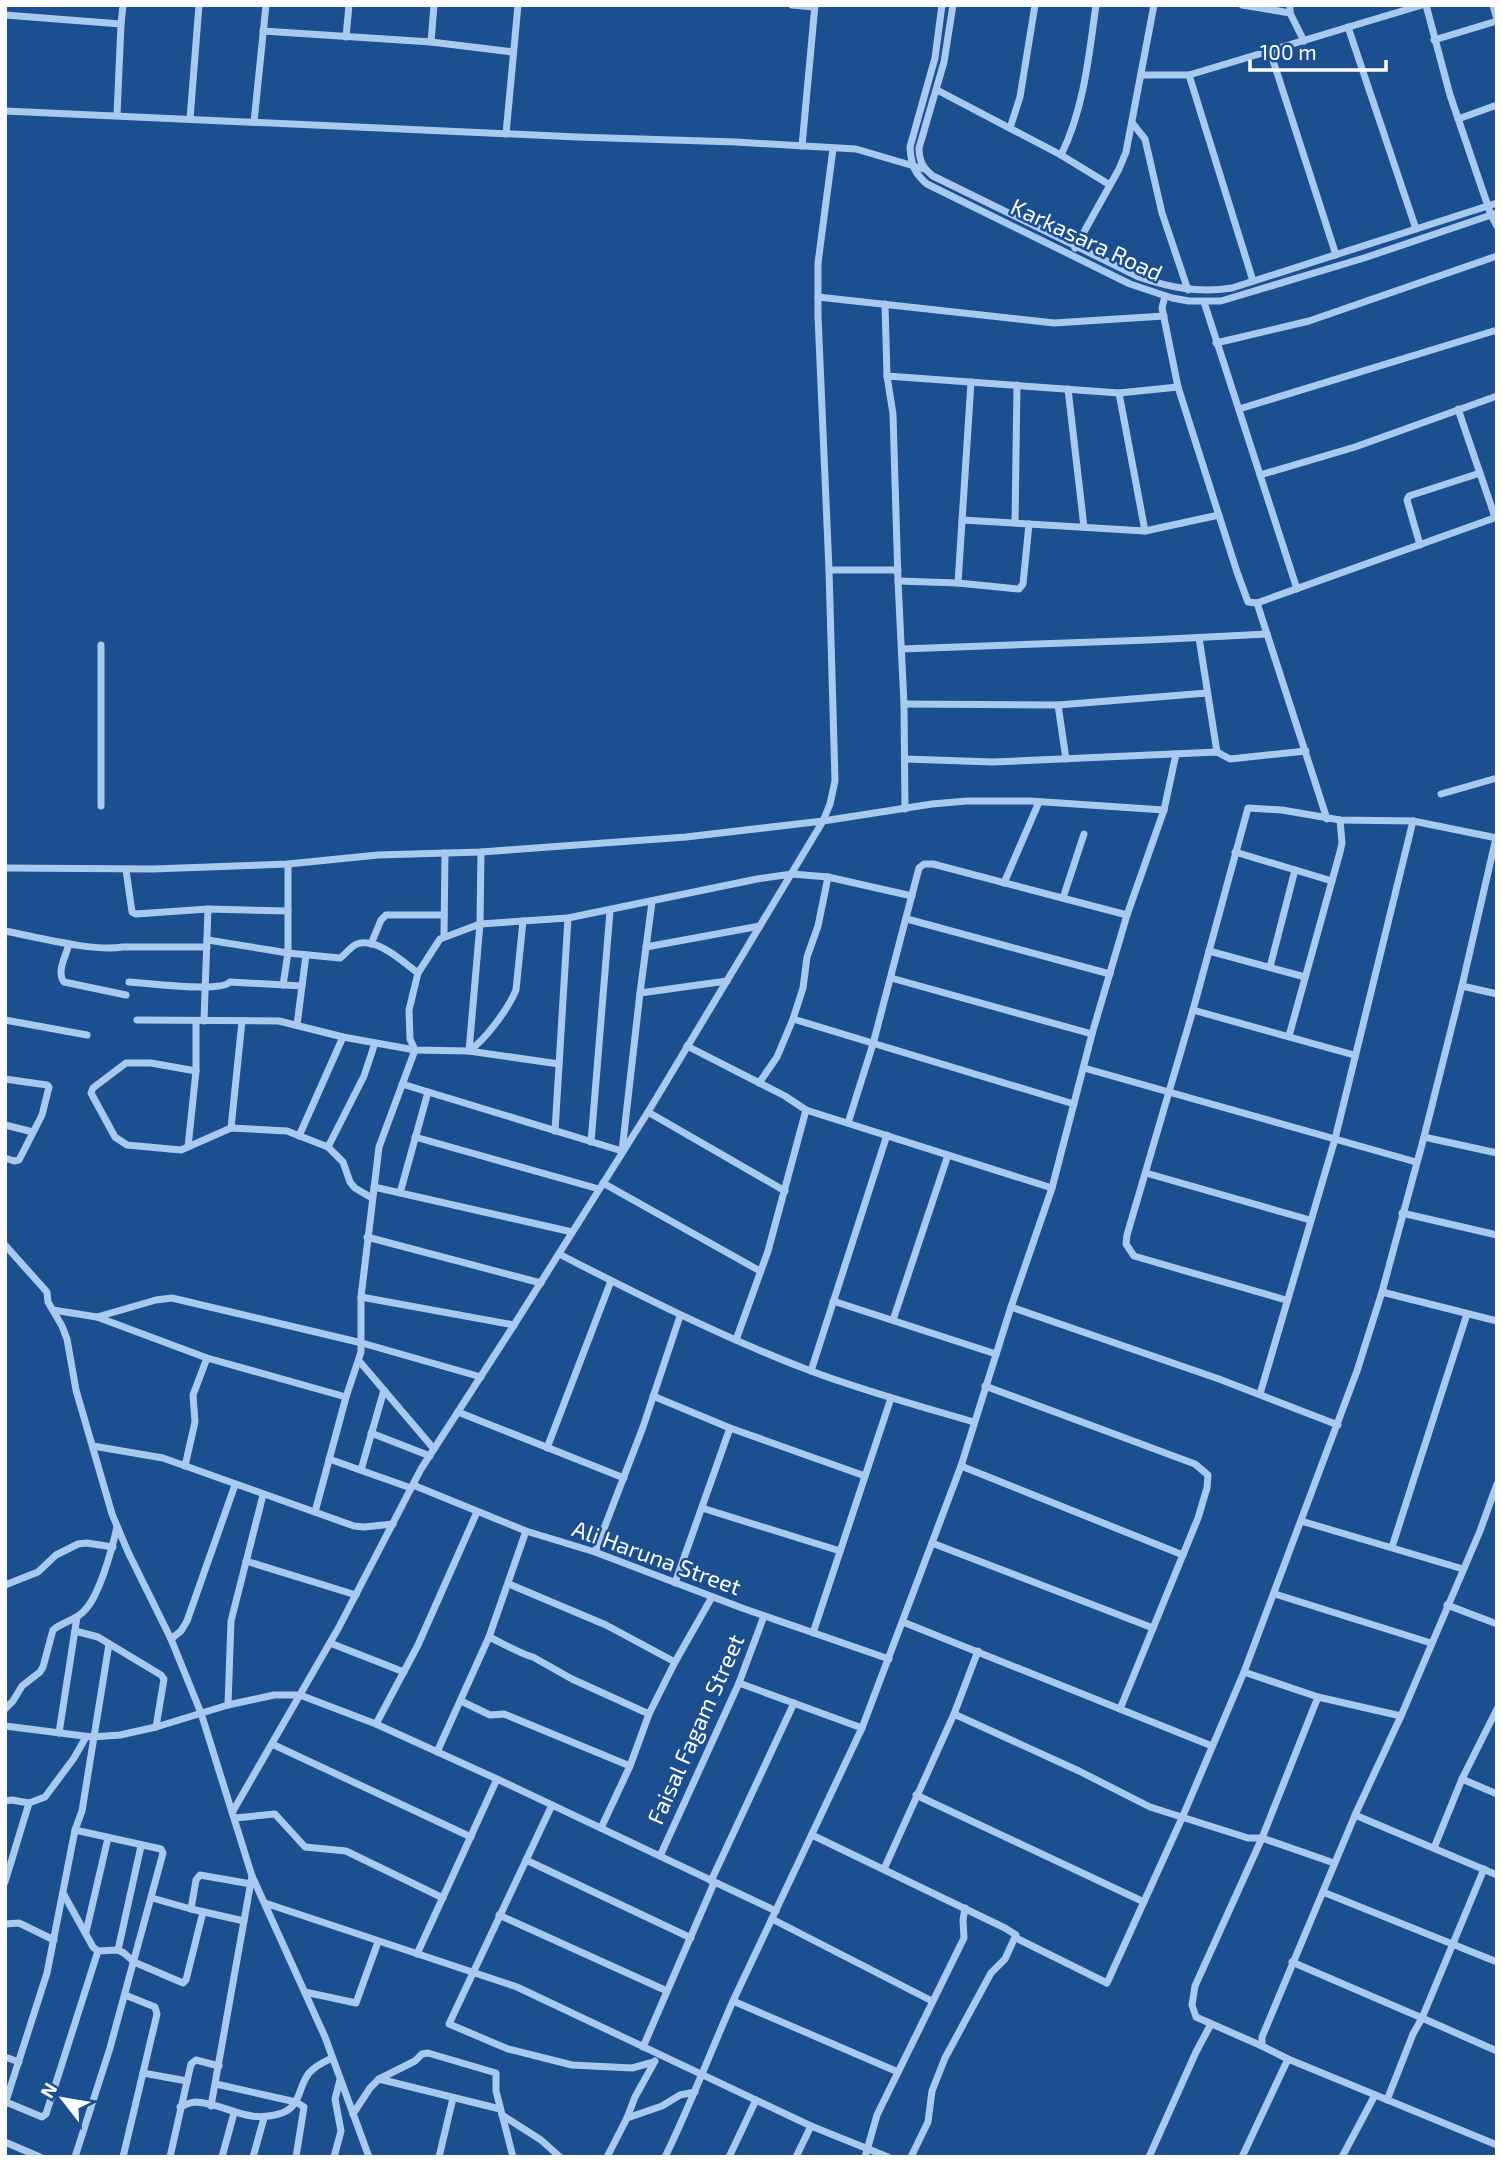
<svg xmlns="http://www.w3.org/2000/svg" width="1502" height="2162" font-family="'Exo 2',sans-serif">
<style>
.lines{fill:none;stroke-linecap:round;stroke-linejoin:round}
.street{stroke:#a9c9ee;stroke-width:7}
.labels{text-anchor:middle;dominant-baseline:central;stroke-width:5;stroke-linejoin:round;paint-order:stroke}
.street-label{font-size:23px;fill:#fff;stroke:#1b4f8f}
</style>
<rect width="100%" height="100%" fill="#1b4f8f"/>
<g class="lines">
<g class="street">
<path d="M 792,5 L 814,7"/>
<path d="M 942,5 L 935,58 L 910,147 C 911,164 914,173 927,184 L 1130,284 L 1172,298 L 1189,301 L 1221,301 L 1364,258 L 1497,213"/>
<path d="M 953,5 L 944,62 L 919,148 C 919,161 923,168 933,176 L 1139,277 C 1171,288 1198,293 1232,288 L 1497,203"/>
<path d="M 1242,5 L 1290,13"/>
<path d="M 1290,5 L 1290,13 L 1304,41"/>
<path d="M 1426,5 L 1450,95 L 1491,215 L 1497,226"/>
<path d="M 1493,5 L 1497,19"/>
<path d="M 5,15 L 121,24"/>
<path d="M 1348,27 L 1416,229"/>
<path d="M 263,31 L 431,42 L 513,52"/>
<path d="M 346,37 L 349,5"/>
<path d="M 1434,40 L 1497,21"/>
<path d="M 431,42 L 434,5"/>
<path d="M 1270,51 L 1336,255"/>
<path d="M 1141,75 L 1189,75 L 1422,5"/>
<path d="M 1189,75 L 1253,281"/>
<path d="M 937,90 L 1061,155 L 1110,185"/>
<path d="M 5,111 L 577,137 L 736,142 L 856,149 L 924,169"/>
<path d="M 117,115 L 121,24 L 123,5"/>
<path d="M 190,119 L 199,5"/>
<path d="M 1458,119 L 1497,105"/>
<path d="M 254,122 L 266,5"/>
<path d="M 1133,124 L 1145,139 L 1162,213 L 1188,290"/>
<path d="M 1010,128 L 1020,97 L 1035,5"/>
<path d="M 506,134 L 518,5"/>
<path d="M 802,146 L 815,5"/>
<path d="M 1061,155 C 1084,109 1089,55 1096,5"/>
<path d="M 1075,248 L 1119,169 L 1126,152 L 1154,5"/>
<path d="M 1165,296 L 1162,308 L 1178,387 L 1237,572 L 1248,602 L 1257,603 L 1497,517"/>
<path d="M 818,297 L 1054,323 L 1164,316"/>
<path d="M 1204,302 L 1297,589"/>
<path d="M 885,304 L 887,376 L 893,414 L 898,581 L 904,704 L 905,809"/>
<path d="M 1216,343 L 1309,321 L 1497,256"/>
<path d="M 887,376 L 1119,393 L 1178,387"/>
<path d="M 1068,389 L 1084,527"/>
<path d="M 1119,393 L 1145,531"/>
<path d="M 1239,409 L 1497,330"/>
<path d="M 1458,409 L 1495,517"/>
<path d="M 1260,475 L 1355,447 L 1497,396"/>
<path d="M 962,520 L 1145,531 L 1219,515"/>
<path d="M 1015,523 L 1017,385"/>
<path d="M 1420,545 L 1407,500 L 1409,496 L 1480,473"/>
<path d="M 829,570 L 898,570"/>
<path d="M 898,581 L 958,583 L 1019,589 L 1023,584 L 1029,524"/>
<path d="M 958,583 L 971,382"/>
<path d="M 1257,603 L 1327,819"/>
<path d="M 1199,638 L 1217,752"/>
<path d="M 902,649 L 1149,640 L 1267,634"/>
<path d="M 904,704 L 1058,705 L 1207,693"/>
<path d="M 1058,705 L 1066,759"/>
<path d="M 905,759 L 993,762 L 1217,752 L 1230,759 L 1306,751"/>
<path d="M 1441,794 L 1497,778"/>
<path d="M 101,806 L 101,645"/>
<path d="M 1235,852 L 1332,881"/>
<path d="M 5,868 L 153,869 L 288,864 L 378,855 L 481,852 L 686,837 L 823,821 L 932,804 L 967,801 L 1030,801 L 1164,810"/>
<path d="M 126,870 L 132,912 L 136,914 L 208,909 L 288,911"/>
<path d="M 1004,883 L 1039,802"/>
<path d="M 1063,898 L 1084,834"/>
<path d="M 907,919 L 1110,974"/>
<path d="M 5,931 C 37,937 93,952 123,947 L 207,947"/>
<path d="M 444,936 L 445,853"/>
<path d="M 208,940 L 288,953 L 340,958 C 346,954 351,946 357,944 C 377,937 403,962 418,973"/>
<path d="M 69,944 C 66,956 56,972 64,982 L 126,995"/>
<path d="M 371,944 L 381,920 L 386,915 L 444,915"/>
<path d="M 646,947 L 760,926"/>
<path d="M 1209,951 L 1305,977"/>
<path d="M 1270,967 L 1295,870"/>
<path d="M 891,978 L 1092,1034"/>
<path d="M 129,982 C 148,983 219,993 230,982 L 302,986"/>
<path d="M 283,985 L 288,953 L 288,864"/>
<path d="M 1462,986 L 1497,994"/>
<path d="M 640,993 L 652,902"/>
<path d="M 1193,1010 L 1354,1055"/>
<path d="M 793,1019 L 1074,1104"/>
<path d="M 5,1020 L 87,1035"/>
<path d="M 137,1020 L 279,1021 L 343,1037 L 415,1050 L 469,1051 L 559,1064"/>
<path d="M 204,1021 L 208,909"/>
<path d="M 297,1025 L 306,955"/>
<path d="M 1289,1036 L 1340,852 L 1342,843 L 1340,820"/>
<path d="M 687,1046 L 785,1096 L 806,1110 L 1052,1188"/>
<path d="M 470,1050 C 486,1039 508,1009 516,990 L 523,921"/>
<path d="M 469,1051 L 480,924 L 481,852"/>
<path d="M 1084,1068 L 1416,1162"/>
<path d="M 196,1071 L 151,1063 L 126,1063 L 93,1088 L 91,1093 L 115,1137 L 127,1145 L 181,1150 L 231,1128 L 287,1131 L 328,1147 L 343,1162 L 350,1182 L 355,1188 L 372,1198"/>
<path d="M 5,1079 L 47,1085 L 49,1087 L 42,1115 L 19,1160 L 14,1161 L 5,1158"/>
<path d="M 759,1083 L 777,1057 L 793,1019 L 803,988 L 807,957 L 818,926 L 828,877"/>
<path d="M 402,1084 L 622,1151 L 640,993 L 727,981"/>
<path d="M 648,1112 L 785,1191"/>
<path d="M 848,1123 L 873,1044 L 919,868 L 924,864 L 933,864 L 1127,915"/>
<path d="M 5,1125 L 33,1132"/>
<path d="M 231,1128 L 242,1021"/>
<path d="M 555,1131 L 568,918"/>
<path d="M 299,1136 L 343,1037"/>
<path d="M 415,1137 L 599,1189"/>
<path d="M 1424,1137 L 1497,1153"/>
<path d="M 591,1142 L 610,911"/>
<path d="M 188,1147 L 196,1071 L 196,1021"/>
<path d="M 328,1147 L 364,1076 L 375,1043"/>
<path d="M 1146,1173 L 1310,1220"/>
<path d="M 603,1183 L 760,1271"/>
<path d="M 374,1187 L 572,1232"/>
<path d="M 400,1193 L 428,1092"/>
<path d="M 1402,1213 L 1497,1235"/>
<path d="M 367,1237 L 541,1283"/>
<path d="M 5,1245 L 47,1292 L 48,1302 L 62,1326 L 67,1339 L 76,1390 L 112,1514 L 128,1552 L 171,1639 L 201,1713 L 252,1876 L 325,2037 L 369,2157"/>
<path d="M 559,1254 C 641,1296 724,1338 811,1371 C 864,1391 919,1406 974,1422"/>
<path d="M 1382,1292 L 1497,1321"/>
<path d="M 361,1297 L 514,1325"/>
<path d="M 1286,1300 L 1134,1256 L 1126,1244 L 1127,1235 L 1193,1010 L 1248,808 L 1282,810 L 1340,820 L 1413,821 L 1497,838"/>
<path d="M 833,1301 L 996,1354"/>
<path d="M 1011,1307 L 1219,1379 L 1338,1425"/>
<path d="M 53,1310 L 97,1317 L 207,1358 L 346,1397"/>
<path d="M 97,1317 L 156,1300 L 172,1298 L 362,1343 L 481,1377"/>
<path d="M 893,1320 L 948,1155"/>
<path d="M 736,1340 L 768,1251 L 806,1110"/>
<path d="M 360,1362 L 434,1449"/>
<path d="M 811,1371 L 887,1135"/>
<path d="M 985,1386 L 1195,1464 L 1208,1475 L 1207,1488 L 1198,1518 L 1120,1709"/>
<path d="M 1260,1394 L 1335,1139 L 1413,821"/>
<path d="M 653,1396 L 730,1428 L 865,1476"/>
<path d="M 458,1412 L 624,1478"/>
<path d="M 371,1433 L 430,1456"/>
<path d="M 93,1446 L 163,1458 L 354,1526 L 364,1527 L 393,1524"/>
<path d="M 547,1448 L 611,1281"/>
<path d="M 329,1459 L 411,1488"/>
<path d="M 185,1466 L 195,1422 L 193,1395 L 207,1358"/>
<path d="M 961,1466 L 1183,1555"/>
<path d="M 361,1470 L 384,1390"/>
<path d="M 413,1485 L 526,1531 L 595,1552 L 742,1608 L 889,1659"/>
<path d="M 702,1508 L 840,1551"/>
<path d="M 315,1512 L 346,1397 L 361,1352 L 361,1297 L 379,1147 L 415,1050 L 410,1039 L 409,1010 L 418,973 L 440,939 L 480,924 L 568,918 L 757,879 L 792,874 L 828,877 L 912,896"/>
<path d="M 1301,1521 L 1463,1569"/>
<path d="M 932,1543 L 1153,1628"/>
<path d="M 1392,1547 L 1467,1314"/>
<path d="M 595,1552 L 643,1427 L 680,1316"/>
<path d="M 246,1561 L 356,1595"/>
<path d="M 675,1583 L 730,1428"/>
<path d="M 509,1584 L 606,1625 L 675,1662"/>
<path d="M 5,1585 L 38,1572 L 56,1555 L 78,1544 L 87,1543 L 113,1547"/>
<path d="M 1275,1594 L 1431,1643"/>
<path d="M 1447,1605 L 1497,1624"/>
<path d="M 903,1622 L 1212,1746"/>
<path d="M 75,1631 L 98,1637 L 161,1675 L 164,1679 L 156,1727"/>
<path d="M 813,1633 L 891,1398"/>
<path d="M 489,1637 C 498,1641 525,1656 533,1657 L 572,1679 L 649,1714"/>
<path d="M 171,1639 L 181,1631 L 187,1621 L 235,1485"/>
<path d="M 330,1643 L 404,1672"/>
<path d="M 1244,1672 L 1318,1697 L 1401,1716"/>
<path d="M 739,1683 L 862,1728"/>
<path d="M 1318,1697 L 1262,1838 L 1195,1986 L 1192,2005 L 1196,2017 L 1262,2046 L 1288,2059 L 1497,2145"/>
<path d="M 461,1701 L 490,1715 L 504,1714 L 630,1766"/>
<path d="M 228,1705 L 231,1621 L 263,1495"/>
<path d="M 5,1709 L 13,1701 L 22,1686 L 40,1672 L 43,1667 L 53,1630 C 62,1622 77,1620 85,1610 C 100,1594 112,1549 117,1527"/>
<path d="M 954,1714 L 978,1651"/>
<path d="M 376,1724 L 418,1645 L 477,1512"/>
<path d="M 5,1726 L 92,1737 L 120,1735 L 156,1727 L 228,1705 L 274,1695 L 300,1695 L 376,1724 L 497,1779 L 776,1911"/>
<path d="M 59,1733 L 77,1617"/>
<path d="M 272,1744 L 471,1837"/>
<path d="M 437,1752 L 489,1637 L 526,1531"/>
<path d="M 1462,1779 L 1497,1794"/>
<path d="M 916,1795 L 1144,1902"/>
<path d="M 5,1801 L 12,1800 L 29,1803 L 5,1882"/>
<path d="M 29,1803 L 45,1797 L 74,1758 L 86,1737"/>
<path d="M 552,1805 L 449,2024 L 508,2049 L 572,2065 L 632,2068 L 654,2062"/>
<path d="M 233,1811 L 339,1627 L 421,1469 L 514,1325 L 648,1112 L 823,821 L 830,804 L 835,781 L 829,570 L 818,316 L 818,263 L 833,149"/>
<path d="M 1355,1815 L 1497,1875"/>
<path d="M 235,1818 L 275,1814 L 305,1847 L 346,1851 L 443,1898"/>
<path d="M 601,1828 L 630,1766 L 649,1714 L 675,1662 L 712,1597"/>
<path d="M 812,1835 L 1005,1928 L 1016,1935 L 1005,1959 L 991,1973 L 945,2058 L 932,2091 L 928,2122 L 911,2157"/>
<path d="M 1434,1848 L 1462,1779 L 1497,1709"/>
<path d="M 660,1856 L 739,1683 L 764,1616"/>
<path d="M 526,1860 L 691,1938"/>
<path d="M 884,1869 L 954,1714 L 1079,1771 L 1150,1807 L 1248,1838 L 1262,1838 L 1334,1863"/>
<path d="M 711,1881 L 794,1703"/>
<path d="M 1323,1892 L 1497,1962"/>
<path d="M 63,1893 L 93,1947 L 98,1951"/>
<path d="M 152,1898 L 191,1909 L 244,1921"/>
<path d="M 265,1903 L 517,1987 L 811,2126 L 888,2157"/>
<path d="M 191,1909 L 196,1880 L 200,1875 L 251,1884"/>
<path d="M 499,1915 L 667,1991"/>
<path d="M 772,1919 L 932,2001"/>
<path d="M 5,1924 L 19,1923 L 54,1940"/>
<path d="M 86,1932 L 108,1838"/>
<path d="M 1016,1938 L 1107,1983 L 1182,1818 L 1244,1672 L 1357,1371 L 1382,1292 L 1424,1137 L 1462,986 L 1496,838"/>
<path d="M 118,1950 L 141,1846"/>
<path d="M 98,1951 L 118,1950 L 124,1953 L 134,1962 L 183,1983 L 186,1980 L 203,1912"/>
<path d="M 417,1954 L 497,1779"/>
<path d="M 1292,1962 L 1422,2018 L 1484,1869"/>
<path d="M 305,1992 L 356,2003 L 378,1942"/>
<path d="M 733,2001 L 898,2072"/>
<path d="M 1262,2046 L 1262,2037 L 1355,1815 L 1401,1716 L 1480,1531 L 1497,1484"/>
<path d="M 643,2047 L 714,1883"/>
<path d="M 5,2057 L 19,2062"/>
<path d="M 143,2073 L 187,2081"/>
<path d="M 379,2079 L 500,2109"/>
<path d="M 216,2084 L 296,2102 L 304,2107 L 296,2157"/>
<path d="M 1387,2100 L 1413,2034 L 1422,2018 L 1497,2051"/>
<path d="M 6,2102 L 42,2117 L 46,2114 L 98,1951"/>
<path d="M 5,2104 L 47,1973 L 75,1830 L 82,1811 L 109,1644"/>
<path d="M 211,2106 L 252,1876"/>
<path d="M 180,2107 C 185,2105 190,2102 196,2102 C 228,2104 247,2125 282,2113 C 301,2106 298,2087 309,2073 C 315,2066 324,2062 332,2058"/>
<path d="M 353,2114 L 370,2088 L 379,2079 L 415,2061 L 422,2054 L 428,2053 L 496,2073 L 496,2091 L 513,2157"/>
<path d="M 502,2115 L 541,2140 L 560,2157"/>
<path d="M 627,2118 L 662,2106 L 680,2095 L 695,2092"/>
<path d="M 5,2142 L 40,2157"/>
<path d="M 75,2157 L 110,2048 L 163,1853 L 161,1849 L 75,1830"/>
<path d="M 123,2157 L 157,2014 L 155,2007 L 125,1995"/>
<path d="M 170,2157 L 191,2064 L 196,2060 L 219,2066"/>
<path d="M 222,2157 L 234,2113"/>
<path d="M 253,2157 L 264,2118"/>
<path d="M 334,2157 L 341,2131 L 335,2099 L 340,2080"/>
<path d="M 439,2157 L 453,2098"/>
<path d="M 607,2157 L 627,2118 L 635,2097 L 655,2061"/>
<path d="M 665,2157 C 690,2106 710,2053 733,2001 L 862,1728 L 961,1466 L 1011,1307 L 1052,1188 L 1092,1034 L 1127,915 L 1164,810 L 1176,754"/>
<path d="M 729,2157 L 756,2100"/>
<path d="M 796,2157 L 811,2126"/>
<path d="M 865,2157 L 877,2115 L 964,1938 L 963,1920 L 965,1908"/>
<path d="M 1149,2157 L 1196,2052 L 1211,2024"/>
<path d="M 1242,2157 L 1288,2059"/>
<path d="M 1342,2157 L 1375,2095"/>
</g>
</g>
<g class="labels">
<g class="street-label">
<text transform="translate(1087 239) rotate(25)">Karkasara Road</text>
<text transform="translate(657 1557) rotate(20)">Ali Haruna Street</text>
<text transform="translate(695 1729) rotate(-66)">Faisal Fagam Street</text>
</g>
</g>
<rect width="1502" height="2162" fill="none" stroke="#ffffff" stroke-width="14"/>
<g transform="translate(63 2099) rotate(301)" stroke="#1b4f8f" stroke-width="5" paint-order="stroke">
<path d="M0-5L12 26L0 18L-12 26Z" fill="#ffffff"/>
<text y="-10" font-size="19" font-weight="bold" text-anchor="middle" fill="#ffffff">N</text>
</g>
<path d="M1250 60v10h136v-10" fill="none" stroke="#ffffff" stroke-width="3.5"/>
<text x="1260" y="60" font-size="21" fill="#ffffff" stroke="#1b4f8f" stroke-width="5" paint-order="stroke">100 m</text>
</svg>
